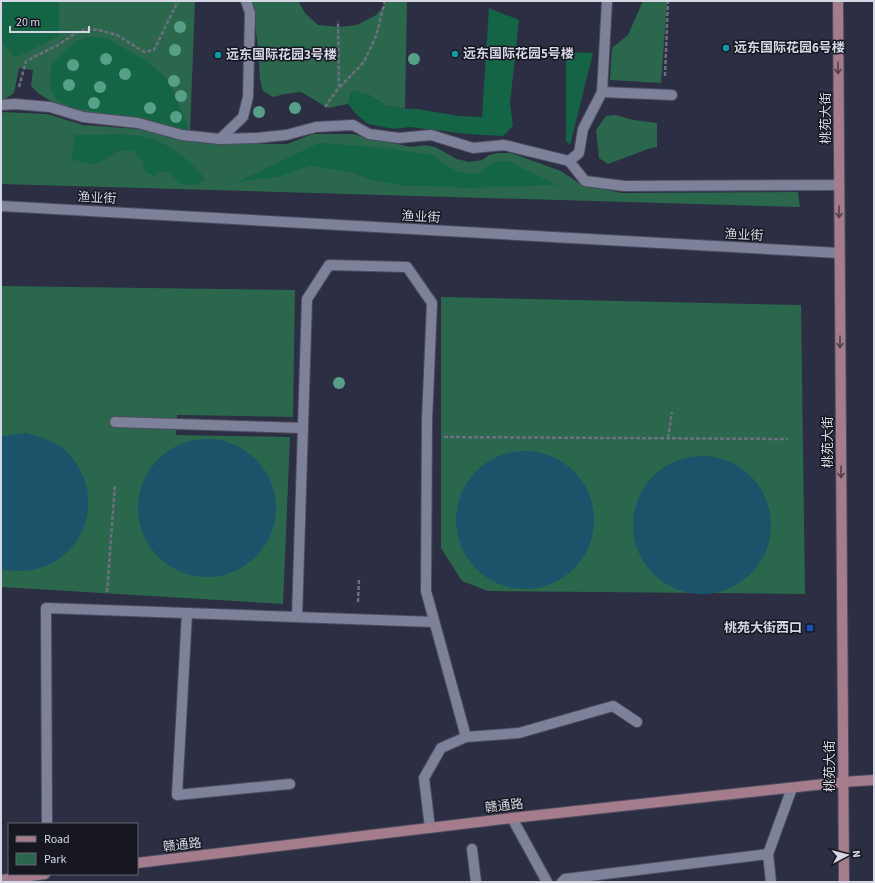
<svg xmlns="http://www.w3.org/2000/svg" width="875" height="883" font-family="'Source Sans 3','Noto Sans SC',sans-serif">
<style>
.green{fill:#2b674c}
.forest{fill:#146545}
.water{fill:#1b546a}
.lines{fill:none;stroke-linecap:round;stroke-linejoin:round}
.lane-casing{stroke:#4b4c5e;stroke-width:12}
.secondary-casing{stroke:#4b4c5e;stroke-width:12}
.path{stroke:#6d6f81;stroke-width:2.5;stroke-dasharray:4 2;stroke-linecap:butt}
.lane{stroke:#7e819a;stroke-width:10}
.secondary{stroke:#a47c8c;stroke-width:10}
.tree{fill:#57a088}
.oneway{stroke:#4f3f4c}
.culture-dot{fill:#0f9aa8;stroke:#161721;stroke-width:1.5}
.transit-dot{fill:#1a4fb4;stroke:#161721;stroke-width:1.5}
.labels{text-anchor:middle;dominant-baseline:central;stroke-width:3;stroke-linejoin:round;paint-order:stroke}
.poi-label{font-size:13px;font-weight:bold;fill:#d6d7e5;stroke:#161721;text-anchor:start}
.street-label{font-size:13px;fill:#d6d7e5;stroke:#161721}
</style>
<rect width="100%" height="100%" fill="#2c2e43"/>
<g class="green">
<path d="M 3,1 L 195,1 L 190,131 L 85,112 L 56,104 L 39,94 L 31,86 L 33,70 L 19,68 L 14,93 L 5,99 L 1,99 L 1,14 Z"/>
<path d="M 252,1 L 298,1 L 305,13 L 318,25 L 339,27 L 357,25 L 376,15 L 388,1 L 407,1 L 405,109 L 385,105 L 367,94 L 352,91 L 348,104 L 328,108 L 301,92 L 285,94 L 273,97 L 263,91 L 260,79 L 258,47 Z"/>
<path d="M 643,1 L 667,2 L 661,83 L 610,80 L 612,48 L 628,35 Z"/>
<path d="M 1,112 L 47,114 L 83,125 L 138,129 L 199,143 L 287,144 L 313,134 L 352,134 L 411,147 L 425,145 L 435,147 L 457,159 L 469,162 L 482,160 L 489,155 L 498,153 L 511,153 L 561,171 L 580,184 L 621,193 L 798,192 L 800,207 L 1,184 Z"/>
<path d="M 616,115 L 633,120 L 657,123 L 657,147 L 648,149 L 608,164 L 599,158 L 596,130 L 606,116 Z"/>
<path d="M 1,286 L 295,290 L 293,417 L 177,415 L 176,435 L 290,437 L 283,604 L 1,587 Z"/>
<path d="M 441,297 L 801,305 L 805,594 L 488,591 L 462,581 L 441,548 Z"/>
</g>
<g class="forest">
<path d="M 4,1 L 59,1 L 59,36 L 15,58 L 1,40 L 1,25 Z"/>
<path d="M 489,8 L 519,20 L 510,103 L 513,126 L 503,136 L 467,134 L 410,127 L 394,129 L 368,124 L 356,114 L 348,104 L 352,91 L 367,94 L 385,105 L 405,109 L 417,109 L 459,116 L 482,117 Z"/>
<path d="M 89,37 L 106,38 L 148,62 L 169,81 L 189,130 L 70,107 C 66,105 61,103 58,100 C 48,91 50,75 52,63 L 77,41 Z"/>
<path d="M 566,52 L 593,53 L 570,145 L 566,141 Z"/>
<path d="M 117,134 C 127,135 136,135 145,137 C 166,141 193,162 205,179 L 197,185 L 189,185 L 179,183 L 170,173 L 160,171 L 154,176 L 144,171 L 142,161 L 133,150 L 118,151 L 106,159 L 92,165 L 71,159 L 75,135 L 96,135 Z"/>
<path d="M 319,143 L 376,147 L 434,155 L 444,164 L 459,172 L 478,174 L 493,162 L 508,161 L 557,185 L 465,188 L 433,186 L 406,186 L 372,180 L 350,172 L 310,166 L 278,177 L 237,182 Z"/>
</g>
<g class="water">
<path d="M 26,433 C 40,437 56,441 67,452 C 102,487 93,544 48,565 C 34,572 18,571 3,570 L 1,569 L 1,436 Z"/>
<circle cx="207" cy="508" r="69"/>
<circle cx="525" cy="520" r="69"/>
<circle cx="702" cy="525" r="69"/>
</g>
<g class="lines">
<defs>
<g id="lane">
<path d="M 602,92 L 672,95"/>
<path d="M 1,105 L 15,104 L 50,107 L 83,117 L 138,123 L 182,135 L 220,139 L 257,138 L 286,135 L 316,127 L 353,125 L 369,134 L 399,138 L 431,135 L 473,148 L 504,145 L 569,161 L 579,153 L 583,129 L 602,92 L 607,1"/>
<path d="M 220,139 L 243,117 L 248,97 L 250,13 L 246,1"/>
<path d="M 569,161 L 585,181 L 624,186 L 839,185"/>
<path d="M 1,206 L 839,253"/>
<path d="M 115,422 L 303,428"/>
<path d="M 187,613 L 177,795 L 290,784"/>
<path d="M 297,617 L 307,299 L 329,265 L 407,267 L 432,303 L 427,420 L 426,591 L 466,737 L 441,748 L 424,778 L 430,828"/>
<path d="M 466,737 L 519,733 L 613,706 L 637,722"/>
<path d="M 512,818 L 547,882"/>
<path d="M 47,824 L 46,608 L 434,622"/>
<path d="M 472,849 L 476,882"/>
<path d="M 562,882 L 565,879 L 768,854"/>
<path d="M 771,882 L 768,854 L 792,788"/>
</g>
<g id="secondary">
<path d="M 838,1 L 844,882"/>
<path d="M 137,863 L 512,818 L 843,782 L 874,780"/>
<path d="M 1,880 L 45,874"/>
</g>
</defs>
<use href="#lane" class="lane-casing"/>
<use href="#secondary" class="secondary-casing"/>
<g class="path">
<path d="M 665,76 L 668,1"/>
<path d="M 19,87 L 26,61 L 58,45 L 77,32 L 89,29 L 99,30 L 117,35 L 144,52 L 154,50 L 178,1"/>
<path d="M 340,87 L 364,62 L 376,36 L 385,1"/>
<path d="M 325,107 L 339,87 L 338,21"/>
<path d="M 444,437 L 788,439"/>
<path d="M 668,438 L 672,412"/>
<path d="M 107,592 L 115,485"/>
<path d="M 358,602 L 359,579"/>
</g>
<use href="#lane" class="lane"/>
<use href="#secondary" class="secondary"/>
</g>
<g class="tree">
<circle cx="180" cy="27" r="6"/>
<circle cx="175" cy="50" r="6"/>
<circle cx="106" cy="59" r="6"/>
<circle cx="414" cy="59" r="6"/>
<circle cx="73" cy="65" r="6"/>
<circle cx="125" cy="74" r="6"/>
<circle cx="174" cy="81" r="6"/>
<circle cx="69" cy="85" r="6"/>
<circle cx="100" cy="87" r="6"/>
<circle cx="181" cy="96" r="6"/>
<circle cx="94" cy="103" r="6"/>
<circle cx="150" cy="108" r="6"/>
<circle cx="295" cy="108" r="6"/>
<circle cx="259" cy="112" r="6"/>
<circle cx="176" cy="117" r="6"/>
<circle cx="339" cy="383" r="6"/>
</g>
<defs><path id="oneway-shaft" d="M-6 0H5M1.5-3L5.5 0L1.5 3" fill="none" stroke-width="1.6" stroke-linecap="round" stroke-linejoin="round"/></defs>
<g class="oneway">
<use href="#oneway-shaft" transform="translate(838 68) rotate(90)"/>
<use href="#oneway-shaft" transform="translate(839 212) rotate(90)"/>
<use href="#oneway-shaft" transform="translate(840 342) rotate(90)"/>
<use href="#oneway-shaft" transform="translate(841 472) rotate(90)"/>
</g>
<g class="culture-dot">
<circle cx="726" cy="48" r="4"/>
<circle cx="455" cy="54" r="4"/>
<circle cx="218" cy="55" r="4"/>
</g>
<rect class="transit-dot" x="806" y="624" width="8" height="8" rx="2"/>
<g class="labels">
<g class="poi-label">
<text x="734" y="48">远东国际花园6号楼</text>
<text x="463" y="54">远东国际花园5号楼</text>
<text x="226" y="55">远东国际花园3号楼</text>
<text x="802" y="628" text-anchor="end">桃苑大街西口</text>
</g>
<g class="street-label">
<text transform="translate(826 118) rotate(-90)">桃苑大街</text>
<text transform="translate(97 198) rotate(3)">渔业街</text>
<text transform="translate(421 217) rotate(3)">渔业街</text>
<text transform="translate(744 235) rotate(3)">渔业街</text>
<text transform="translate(828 442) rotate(-90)">桃苑大街</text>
<text transform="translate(830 766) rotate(-90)">桃苑大街</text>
<text transform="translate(504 806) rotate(-7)">赣通路</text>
<text transform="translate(182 845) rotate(-7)">赣通路</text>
</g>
</g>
<rect width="875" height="883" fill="none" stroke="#d6d7e5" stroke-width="4"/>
<rect x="8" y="823" width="130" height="52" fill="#161721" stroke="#63646f"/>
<rect x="16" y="836" width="20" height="6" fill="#a47c8c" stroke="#63646f"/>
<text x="44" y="843" font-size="12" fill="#d6d7e5">Road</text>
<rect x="16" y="853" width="20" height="12" fill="#2b674c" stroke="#63646f"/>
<text x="44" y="863" font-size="12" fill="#d6d7e5">Park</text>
<g transform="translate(847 855) rotate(83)" stroke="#161721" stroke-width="3" paint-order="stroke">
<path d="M0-3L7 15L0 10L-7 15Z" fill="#d6d7e5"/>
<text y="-6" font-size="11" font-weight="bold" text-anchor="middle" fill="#d6d7e5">N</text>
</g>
<path d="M10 26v6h79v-6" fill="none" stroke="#d6d7e5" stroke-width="2"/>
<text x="16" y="26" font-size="12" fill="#d6d7e5" stroke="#161721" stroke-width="3" paint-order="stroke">20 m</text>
</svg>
